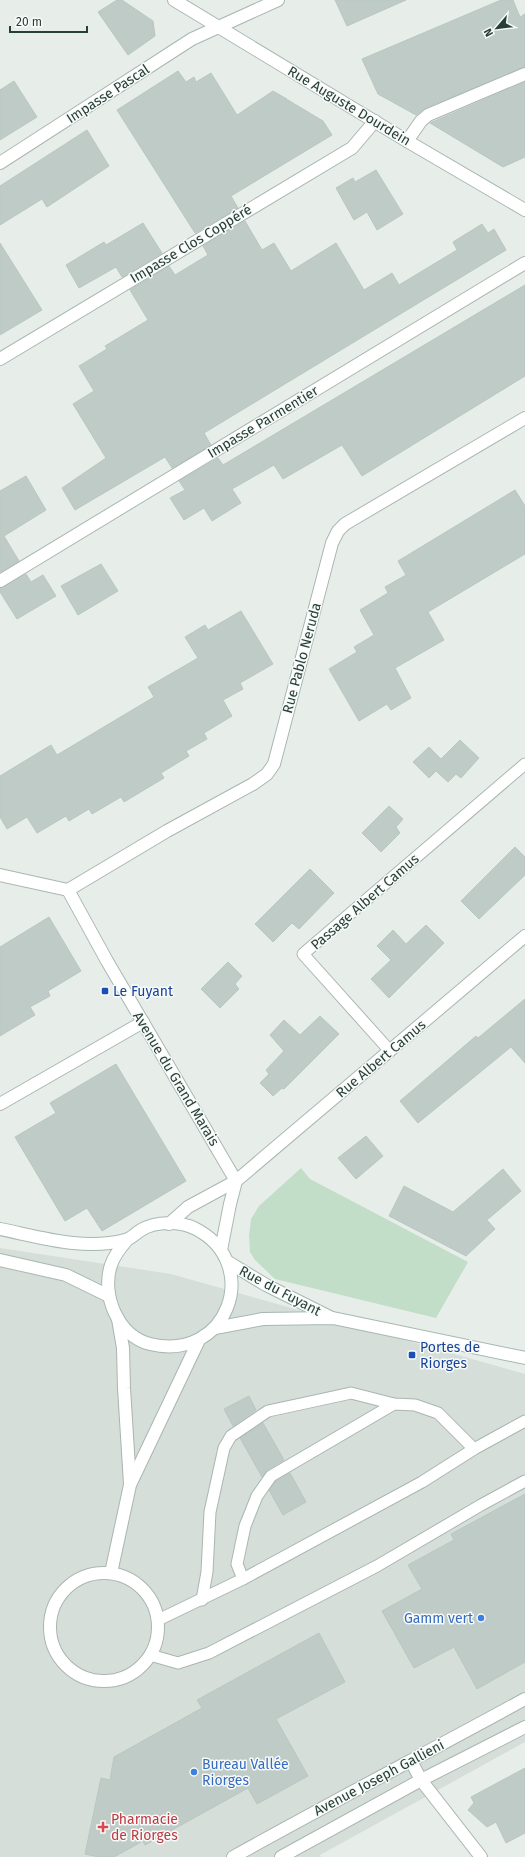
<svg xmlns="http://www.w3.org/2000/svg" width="525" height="1857" font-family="'Fira Sans',sans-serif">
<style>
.built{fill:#d5ded9}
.green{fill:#c2ddc8}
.building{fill:#bfcbc6;stroke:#b9c7c1}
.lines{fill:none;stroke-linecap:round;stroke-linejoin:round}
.lane-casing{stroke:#aab6b1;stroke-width:13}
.street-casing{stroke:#aab6b1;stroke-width:14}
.secondary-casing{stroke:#a6b9b1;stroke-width:14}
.lane{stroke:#fff;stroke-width:11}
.street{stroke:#fff;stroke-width:12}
.secondary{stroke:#fff;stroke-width:12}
.transit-dot{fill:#1a4fb4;stroke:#f7faf9;stroke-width:1.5}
.shop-dot{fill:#3f7fe0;stroke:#f7faf9;stroke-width:1.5}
.health-dot{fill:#e0444e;stroke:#f7faf9;stroke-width:1.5}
.labels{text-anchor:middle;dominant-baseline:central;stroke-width:3;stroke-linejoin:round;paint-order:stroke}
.street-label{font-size:14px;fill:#273f37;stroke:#f7faf9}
.transit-label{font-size:14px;fill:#164399;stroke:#f7faf9;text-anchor:start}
.shop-label{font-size:14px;fill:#366cbe;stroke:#f7faf9;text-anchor:end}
.health-label{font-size:14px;fill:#be3a42;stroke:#f7faf9;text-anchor:start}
</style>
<rect width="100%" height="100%" fill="#e7eeea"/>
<path class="built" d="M 0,1248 L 171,1274 L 525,1374 L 525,1742 L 320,1855 L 321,1857 L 0,1857 Z"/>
<path class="green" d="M 301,1168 L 310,1179 L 468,1262 L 436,1318 L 275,1279 L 255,1260 L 250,1252 L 249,1236 L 251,1219 L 259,1206 Z"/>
<g class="building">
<path d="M 117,0 L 122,0 L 153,21 L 155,36 L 128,55 L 98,12 Z"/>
<path d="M 335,0 L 406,0 L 347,26 Z"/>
<path d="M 501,0 L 513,0 L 520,17 L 525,14 L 525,67 L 425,108 L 416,115 L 378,94 L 362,59 Z"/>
<path d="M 178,71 L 186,82 L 194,77 L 196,82 L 211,73 L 237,115 L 273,91 L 287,99 L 287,101 L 288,100 L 323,121 L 332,135 L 231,196 L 238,208 L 195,233 L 117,110 Z"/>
<path d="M 14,81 L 37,117 L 0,140 L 0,90 Z"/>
<path d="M 525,82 L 525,157 L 503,167 L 430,123 Z"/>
<path d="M 87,130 L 109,166 L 47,207 L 42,199 L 0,225 L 0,186 Z"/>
<path d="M 376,170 L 403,214 L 377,230 L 367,212 L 354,220 L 336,188 L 353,178 L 355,182 Z"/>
<path d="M 245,221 L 262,250 L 274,243 L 291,271 L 336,243 L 364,290 L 392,273 L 399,285 L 457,250 L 453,242 L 482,224 L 488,233 L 494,229 L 506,250 L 204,433 L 211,445 L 172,468 L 165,457 L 75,510 L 62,488 L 106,458 L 73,404 L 94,391 L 79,366 L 107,349 L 105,346 L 148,320 L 130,290 L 169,266 L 175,275 L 208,255 L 203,246 Z"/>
<path d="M 143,223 L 162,253 L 122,277 L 116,267 L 79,288 L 66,265 L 104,242 L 106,245 Z"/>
<path d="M 0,243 L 42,310 L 0,335 Z"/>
<path d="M 525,285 L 525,376 L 362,476 L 342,445 L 283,479 L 274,465 L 232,489 L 241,503 L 212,521 L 204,508 L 184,520 L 170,498 L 185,490 L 179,481 L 218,458 L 223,465 Z"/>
<path d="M 26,476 L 46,510 L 4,536 L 19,561 L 0,572 L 0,491 Z"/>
<path d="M 515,490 L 525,506 L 525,554 L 428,612 L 444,640 L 395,668 L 411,698 L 391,710 L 387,704 L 359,721 L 329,669 L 357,652 L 354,647 L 374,635 L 360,610 L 388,593 L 385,587 L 406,575 L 398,561 Z"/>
<path d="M 101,564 L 118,591 L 78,615 L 61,586 Z"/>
<path d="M 26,574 L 31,582 L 43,575 L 56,596 L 17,619 L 0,592 L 0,588 Z"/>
<path d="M 241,611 L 273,664 L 240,683 L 243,689 L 223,700 L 232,716 L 204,733 L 207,739 L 186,751 L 189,756 L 161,773 L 164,778 L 124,802 L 121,797 L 92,814 L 89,809 L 69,821 L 66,816 L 37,833 L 27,817 L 7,829 L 0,817 L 0,776 L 51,745 L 57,755 L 154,697 L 148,687 L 198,658 L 185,637 L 205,625 L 208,630 Z"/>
<path d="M 460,740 L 479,758 L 461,778 L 456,774 L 448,782 L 436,771 L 429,778 L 413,762 L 429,747 L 441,759 Z"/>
<path d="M 389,806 L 403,819 L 396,827 L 400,833 L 381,852 L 362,833 Z"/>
<path d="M 515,847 L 525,857 L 525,875 L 479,919 L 461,901 Z"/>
<path d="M 310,869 L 334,893 L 299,929 L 292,923 L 273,942 L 255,924 Z"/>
<path d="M 49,917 L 81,971 L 48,991 L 50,996 L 30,1007 L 35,1015 L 0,1036 L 0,947 Z"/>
<path d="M 426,925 L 444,943 L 389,998 L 371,979 L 391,960 L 377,946 L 393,930 L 406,944 Z"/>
<path d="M 228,962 L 242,976 L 235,984 L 239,989 L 220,1008 L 201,989 Z"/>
<path d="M 525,999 L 525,1063 L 511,1047 L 418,1123 L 400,1101 L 476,1036 L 478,1038 Z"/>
<path d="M 320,1016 L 339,1034 L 284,1089 L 282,1088 L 273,1096 L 260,1083 L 269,1074 L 266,1070 L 284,1051 L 270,1035 L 284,1020 L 300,1035 Z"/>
<path d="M 116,1064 L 186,1181 L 102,1231 L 87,1208 L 65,1221 L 15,1137 L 56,1113 L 50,1103 Z"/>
<path d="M 366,1136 L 383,1156 L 356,1179 L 338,1158 Z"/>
<path d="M 503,1169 L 521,1191 L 487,1220 L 495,1229 L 466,1256 L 389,1216 L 404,1186 L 453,1212 Z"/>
<path d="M 249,1396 L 256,1410 L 233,1426 L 224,1409 Z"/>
<path d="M 263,1423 L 284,1460 L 267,1470 L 262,1477 L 240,1438 Z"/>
<path d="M 290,1473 L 306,1502 L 283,1515 L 269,1490 L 276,1481 Z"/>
<path d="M 525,1494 L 525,1662 L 477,1689 L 454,1647 L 414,1668 L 382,1611 L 422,1589 L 408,1565 L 454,1540 L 451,1534 Z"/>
<path d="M 319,1633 L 345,1682 L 276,1719 L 308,1776 L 257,1804 L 248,1788 L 145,1845 L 143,1841 L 114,1857 L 99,1857 L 85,1854 L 101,1778 L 110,1780 L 114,1757 L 202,1708 L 197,1700 Z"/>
<path d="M 525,1768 L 525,1833 L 506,1843 L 496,1822 L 487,1827 L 468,1810 L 474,1803 L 471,1797 Z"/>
</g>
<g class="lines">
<defs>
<g id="lane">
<path d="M 390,1051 L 303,954 L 525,764"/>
<path d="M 243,1579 L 237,1564 L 245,1526 L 257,1496 L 271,1476 L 394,1404"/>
<path d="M 202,1600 L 207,1572 L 210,1512 L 224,1448 L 231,1436 L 268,1411 L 351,1393 L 394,1404 L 415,1405 L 438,1413 L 474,1449"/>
<path d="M 158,1620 L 243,1579 L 422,1482 L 474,1449 L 525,1421"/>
<path d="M 150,1655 L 178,1663 L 209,1653 L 377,1566 L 481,1505 L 525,1481"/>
</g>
<g id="street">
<path d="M 174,0 L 407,141 L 525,210"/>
<path d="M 407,141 L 421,121 L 428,115 L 525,74"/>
<path d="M 0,163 L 192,39 L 278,0"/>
<path d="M 0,359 L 352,148 L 375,121"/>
<path d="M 0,581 L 525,263"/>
<path d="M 0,875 L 68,890 L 107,961 L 236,1181"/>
<path d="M 68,890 L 167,831 L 253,784 L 267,774 L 274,764 L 332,543 L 338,531 L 345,524 L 525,418"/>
<path d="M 0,1104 L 143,1022"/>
<path d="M 169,1224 L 188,1207 L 236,1181 L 525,936"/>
<path d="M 221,1250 L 230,1204 L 236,1181"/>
<path d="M 118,1319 L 123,1348 L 124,1388 L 130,1484"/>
<path d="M 111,1573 L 130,1485 L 199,1340"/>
<circle cx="104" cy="1627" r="54"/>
<path d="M 411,1761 L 421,1780 L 481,1857"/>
<path d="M 233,1857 C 330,1803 428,1752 525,1699"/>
<path d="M 281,1857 L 421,1780 L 525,1727"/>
</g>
<g id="secondary">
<path d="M 0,1229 C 40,1237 84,1251 125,1240 C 131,1239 136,1233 141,1230 C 156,1221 180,1221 196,1229 C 263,1264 228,1363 150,1344 C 118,1336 101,1295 111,1265 C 114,1256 120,1248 127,1240"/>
<path d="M 0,1260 L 66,1275 L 109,1296"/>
<path d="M 228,1262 L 266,1285 L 330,1317"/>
<path d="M 215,1328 L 263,1319 L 333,1318 L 525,1358"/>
</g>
</defs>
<use href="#lane" class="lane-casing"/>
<use href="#street" class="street-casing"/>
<use href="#secondary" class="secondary-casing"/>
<use href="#lane" class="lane"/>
<use href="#street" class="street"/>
<use href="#secondary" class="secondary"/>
</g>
<g class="transit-dot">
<rect x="101" y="987" width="8" height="8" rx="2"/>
<rect x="408" y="1351" width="8" height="8" rx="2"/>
</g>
<g class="shop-dot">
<circle cx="481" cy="1618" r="4"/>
<circle cx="194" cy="1772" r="4"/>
</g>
<path class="health-dot" d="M101 1821h4v4h4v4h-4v4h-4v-4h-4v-4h4z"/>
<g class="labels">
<g class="street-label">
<text transform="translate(108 94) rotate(-33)">Impasse Pascal</text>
<text transform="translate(349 106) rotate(31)">Rue Auguste Dourdein</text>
<text transform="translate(191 244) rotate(-31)">Impasse Clos Coppéré</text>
<text transform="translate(263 422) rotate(-31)">Impasse Parmentier</text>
<text transform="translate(302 658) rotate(-75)">Rue Pablo Neruda</text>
<text transform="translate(365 902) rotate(-41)">Passage Albert Camus</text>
<text transform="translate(381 1059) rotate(-40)">Rue Albert Camus</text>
<text transform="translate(176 1079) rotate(59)">Avenue du Grand Marais</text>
<text transform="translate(280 1291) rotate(28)">Rue du Fuyant</text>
<text transform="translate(379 1778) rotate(-28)">Avenue Joseph Gallieni</text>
</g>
<g class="transit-label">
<text x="113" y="991">Le Fuyant</text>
<text x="420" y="1347">Portes de<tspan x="420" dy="16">Riorges</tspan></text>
</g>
<g class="shop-label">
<text x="473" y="1618">Gamm vert</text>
<text x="202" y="1764" text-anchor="start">Bureau Vallée<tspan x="202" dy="16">Riorges</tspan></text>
</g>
<g class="health-label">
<text x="111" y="1819">Pharmacie<tspan x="111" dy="16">de Riorges</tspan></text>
</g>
</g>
<g transform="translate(497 28) rotate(242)" stroke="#f7faf9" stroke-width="3" paint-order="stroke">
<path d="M0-3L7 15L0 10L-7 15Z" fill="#273f37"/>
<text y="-6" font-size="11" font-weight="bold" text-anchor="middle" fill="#273f37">N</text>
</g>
<path d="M10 26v6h77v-6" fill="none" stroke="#273f37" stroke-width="2"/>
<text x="16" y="26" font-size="12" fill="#273f37" stroke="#f7faf9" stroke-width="3" paint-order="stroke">20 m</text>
</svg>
